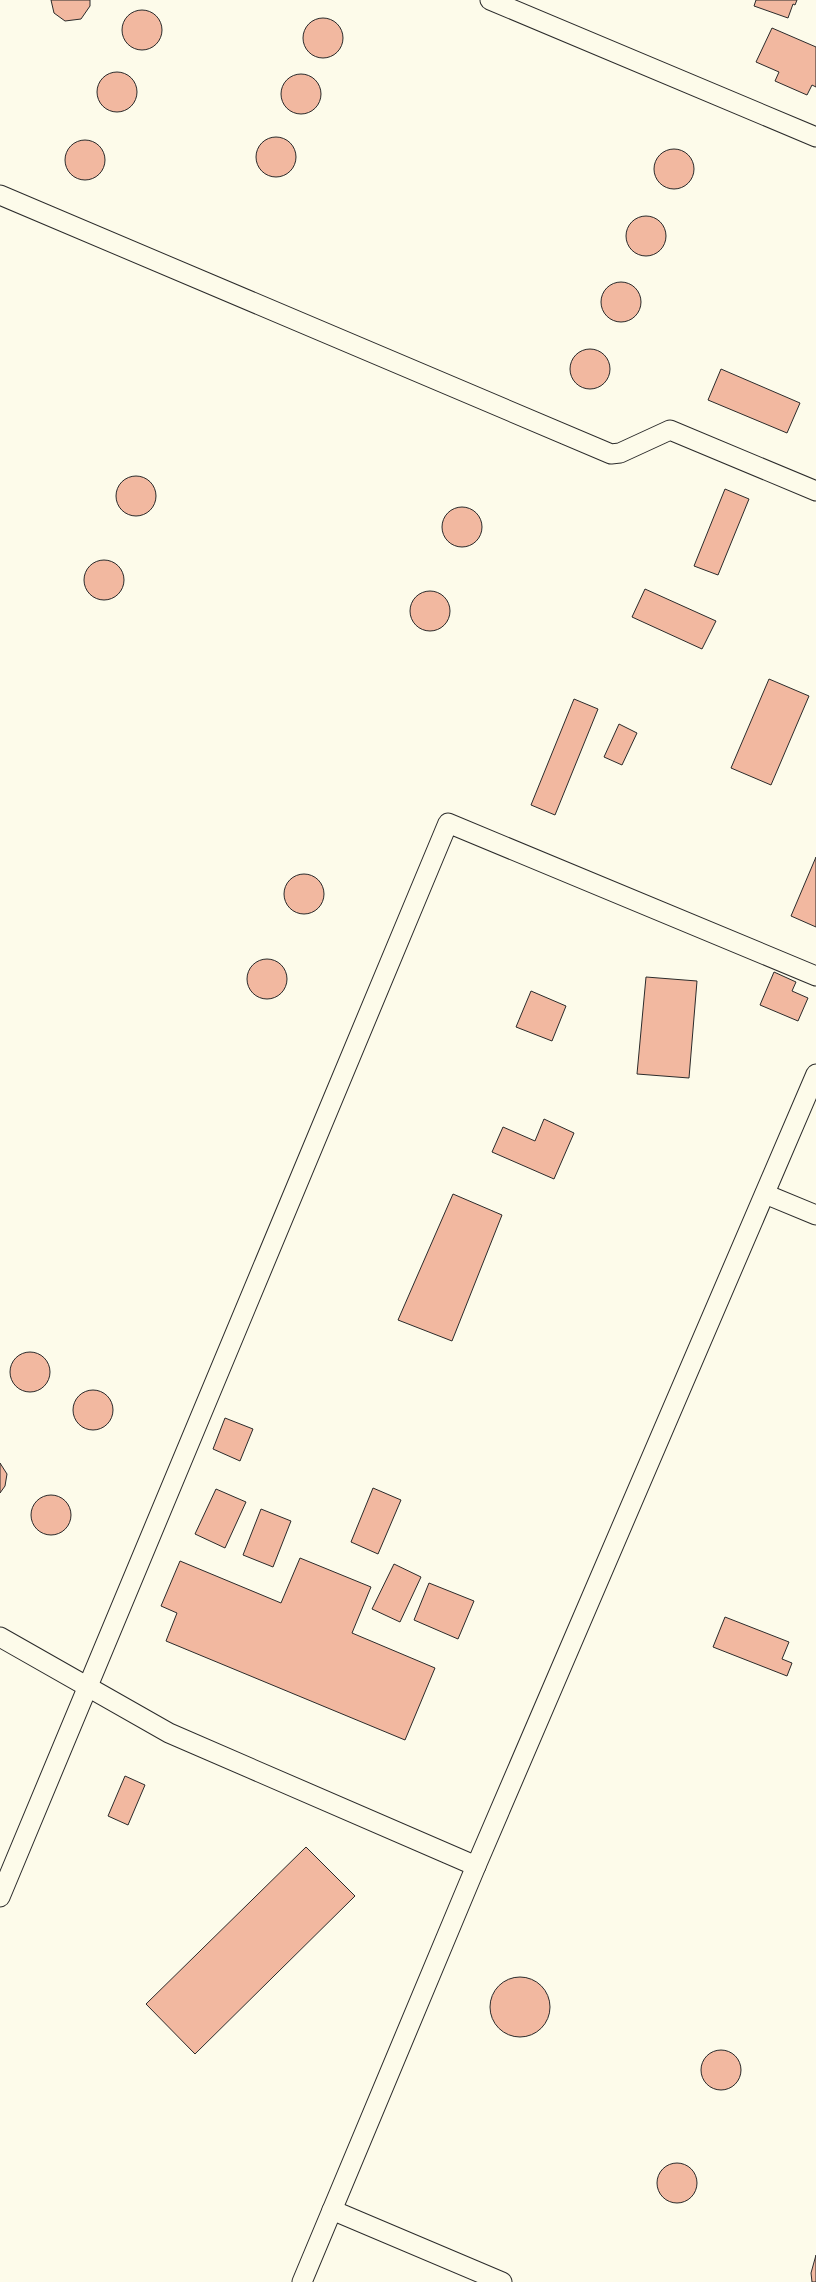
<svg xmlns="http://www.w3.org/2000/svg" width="816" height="2282" font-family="'Open Sans',sans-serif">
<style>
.building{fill:#f2b8a0;stroke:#2b2b2b}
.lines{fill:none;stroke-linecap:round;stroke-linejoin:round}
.minor-casing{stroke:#2b2b2b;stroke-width:21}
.minor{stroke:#fdfbea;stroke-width:19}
</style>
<rect width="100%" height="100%" fill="#fdfbea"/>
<g class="building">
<path d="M 51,0 L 90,0 L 90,6 L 81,19 L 65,21 L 54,13 Z"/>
<path d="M 756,0 L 797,0 L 795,5 L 793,4 L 788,18 L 754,6 Z"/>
<circle cx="142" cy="30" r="20"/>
<circle cx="323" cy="38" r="20"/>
<path d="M 772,28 L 816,47 L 816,87 L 812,85 L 807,95 L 775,81 L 779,72 L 756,62 Z"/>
<circle cx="117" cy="92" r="20"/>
<circle cx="301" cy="94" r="20"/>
<circle cx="276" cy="157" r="20"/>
<circle cx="85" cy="160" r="20"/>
<circle cx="674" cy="169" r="20"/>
<circle cx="646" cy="236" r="20"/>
<circle cx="621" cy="302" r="20"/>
<circle cx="590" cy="369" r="20"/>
<path d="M 721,369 L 800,403 L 787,433 L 708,400 Z"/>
<circle cx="136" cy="496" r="20"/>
<path d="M 725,489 L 749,499 L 718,575 L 694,566 Z"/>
<circle cx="462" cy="527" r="20"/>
<circle cx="104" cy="580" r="20"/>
<path d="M 645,589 L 716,621 L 702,649 L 632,617 Z"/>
<circle cx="430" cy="611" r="20"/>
<path d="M 769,679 L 809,696 L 771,785 L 731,768 Z"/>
<path d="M 574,699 L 598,709 L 555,815 L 531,805 Z"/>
<path d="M 619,724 L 637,733 L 622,765 L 604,757 Z"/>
<path d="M 816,857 L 816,927 L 791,916 Z"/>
<circle cx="304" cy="894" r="20"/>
<circle cx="267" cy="979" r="20"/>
<path d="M 774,972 L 796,982 L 792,991 L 808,998 L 798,1021 L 760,1005 Z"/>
<path d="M 646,977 L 697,981 L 689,1078 L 637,1074 Z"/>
<path d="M 531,991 L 566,1006 L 552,1041 L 516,1027 Z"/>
<path d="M 544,1119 L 574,1133 L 554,1179 L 492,1152 L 503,1127 L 535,1141 Z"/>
<path d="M 453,1194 L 502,1215 L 452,1341 L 398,1320 Z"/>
<circle cx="30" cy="1372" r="20"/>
<circle cx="93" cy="1410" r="20"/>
<path d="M 225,1418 L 253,1429 L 240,1461 L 213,1449 Z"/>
<path d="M 0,1463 L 7,1474 L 5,1486 L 0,1493 Z"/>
<path d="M 373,1488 L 401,1500 L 378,1554 L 351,1542 Z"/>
<path d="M 216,1489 L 246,1502 L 225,1548 L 195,1534 Z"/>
<circle cx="51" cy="1515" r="20"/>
<path d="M 261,1509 L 291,1521 L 273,1567 L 243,1555 Z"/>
<path d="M 300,1558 L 371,1587 L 352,1633 L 435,1668 L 405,1740 L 166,1641 L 177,1613 L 161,1606 L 180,1561 L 281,1603 Z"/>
<path d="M 394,1564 L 421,1577 L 400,1622 L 372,1609 Z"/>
<path d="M 429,1583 L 474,1601 L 458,1639 L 414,1620 Z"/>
<path d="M 725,1617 L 789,1642 L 782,1659 L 792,1663 L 787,1676 L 713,1647 Z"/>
<path d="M 125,1776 L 145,1785 L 128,1825 L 108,1816 Z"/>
<path d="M 306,1847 L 355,1896 L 195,2054 L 146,2004 Z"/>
<circle cx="520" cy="2007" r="30"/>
<circle cx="721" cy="2070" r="20"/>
<circle cx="677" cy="2183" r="20"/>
<path d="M 816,2255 L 816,2282 L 812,2282 L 811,2273 Z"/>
</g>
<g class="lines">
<defs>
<g id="minor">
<path d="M 490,0 L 816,137"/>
<path d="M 0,195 L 611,454 L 620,453 L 670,430 L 816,491"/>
<path d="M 765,1194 L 816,1215"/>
<path d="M 0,1637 L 169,1733 L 476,1866"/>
<path d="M 0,1897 L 448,823 L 816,976"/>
<path d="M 332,2210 L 502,2282"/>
<path d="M 302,2282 L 476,1866 L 816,1074"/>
</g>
</defs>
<use href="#minor" class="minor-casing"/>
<use href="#minor" class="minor"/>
</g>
</svg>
